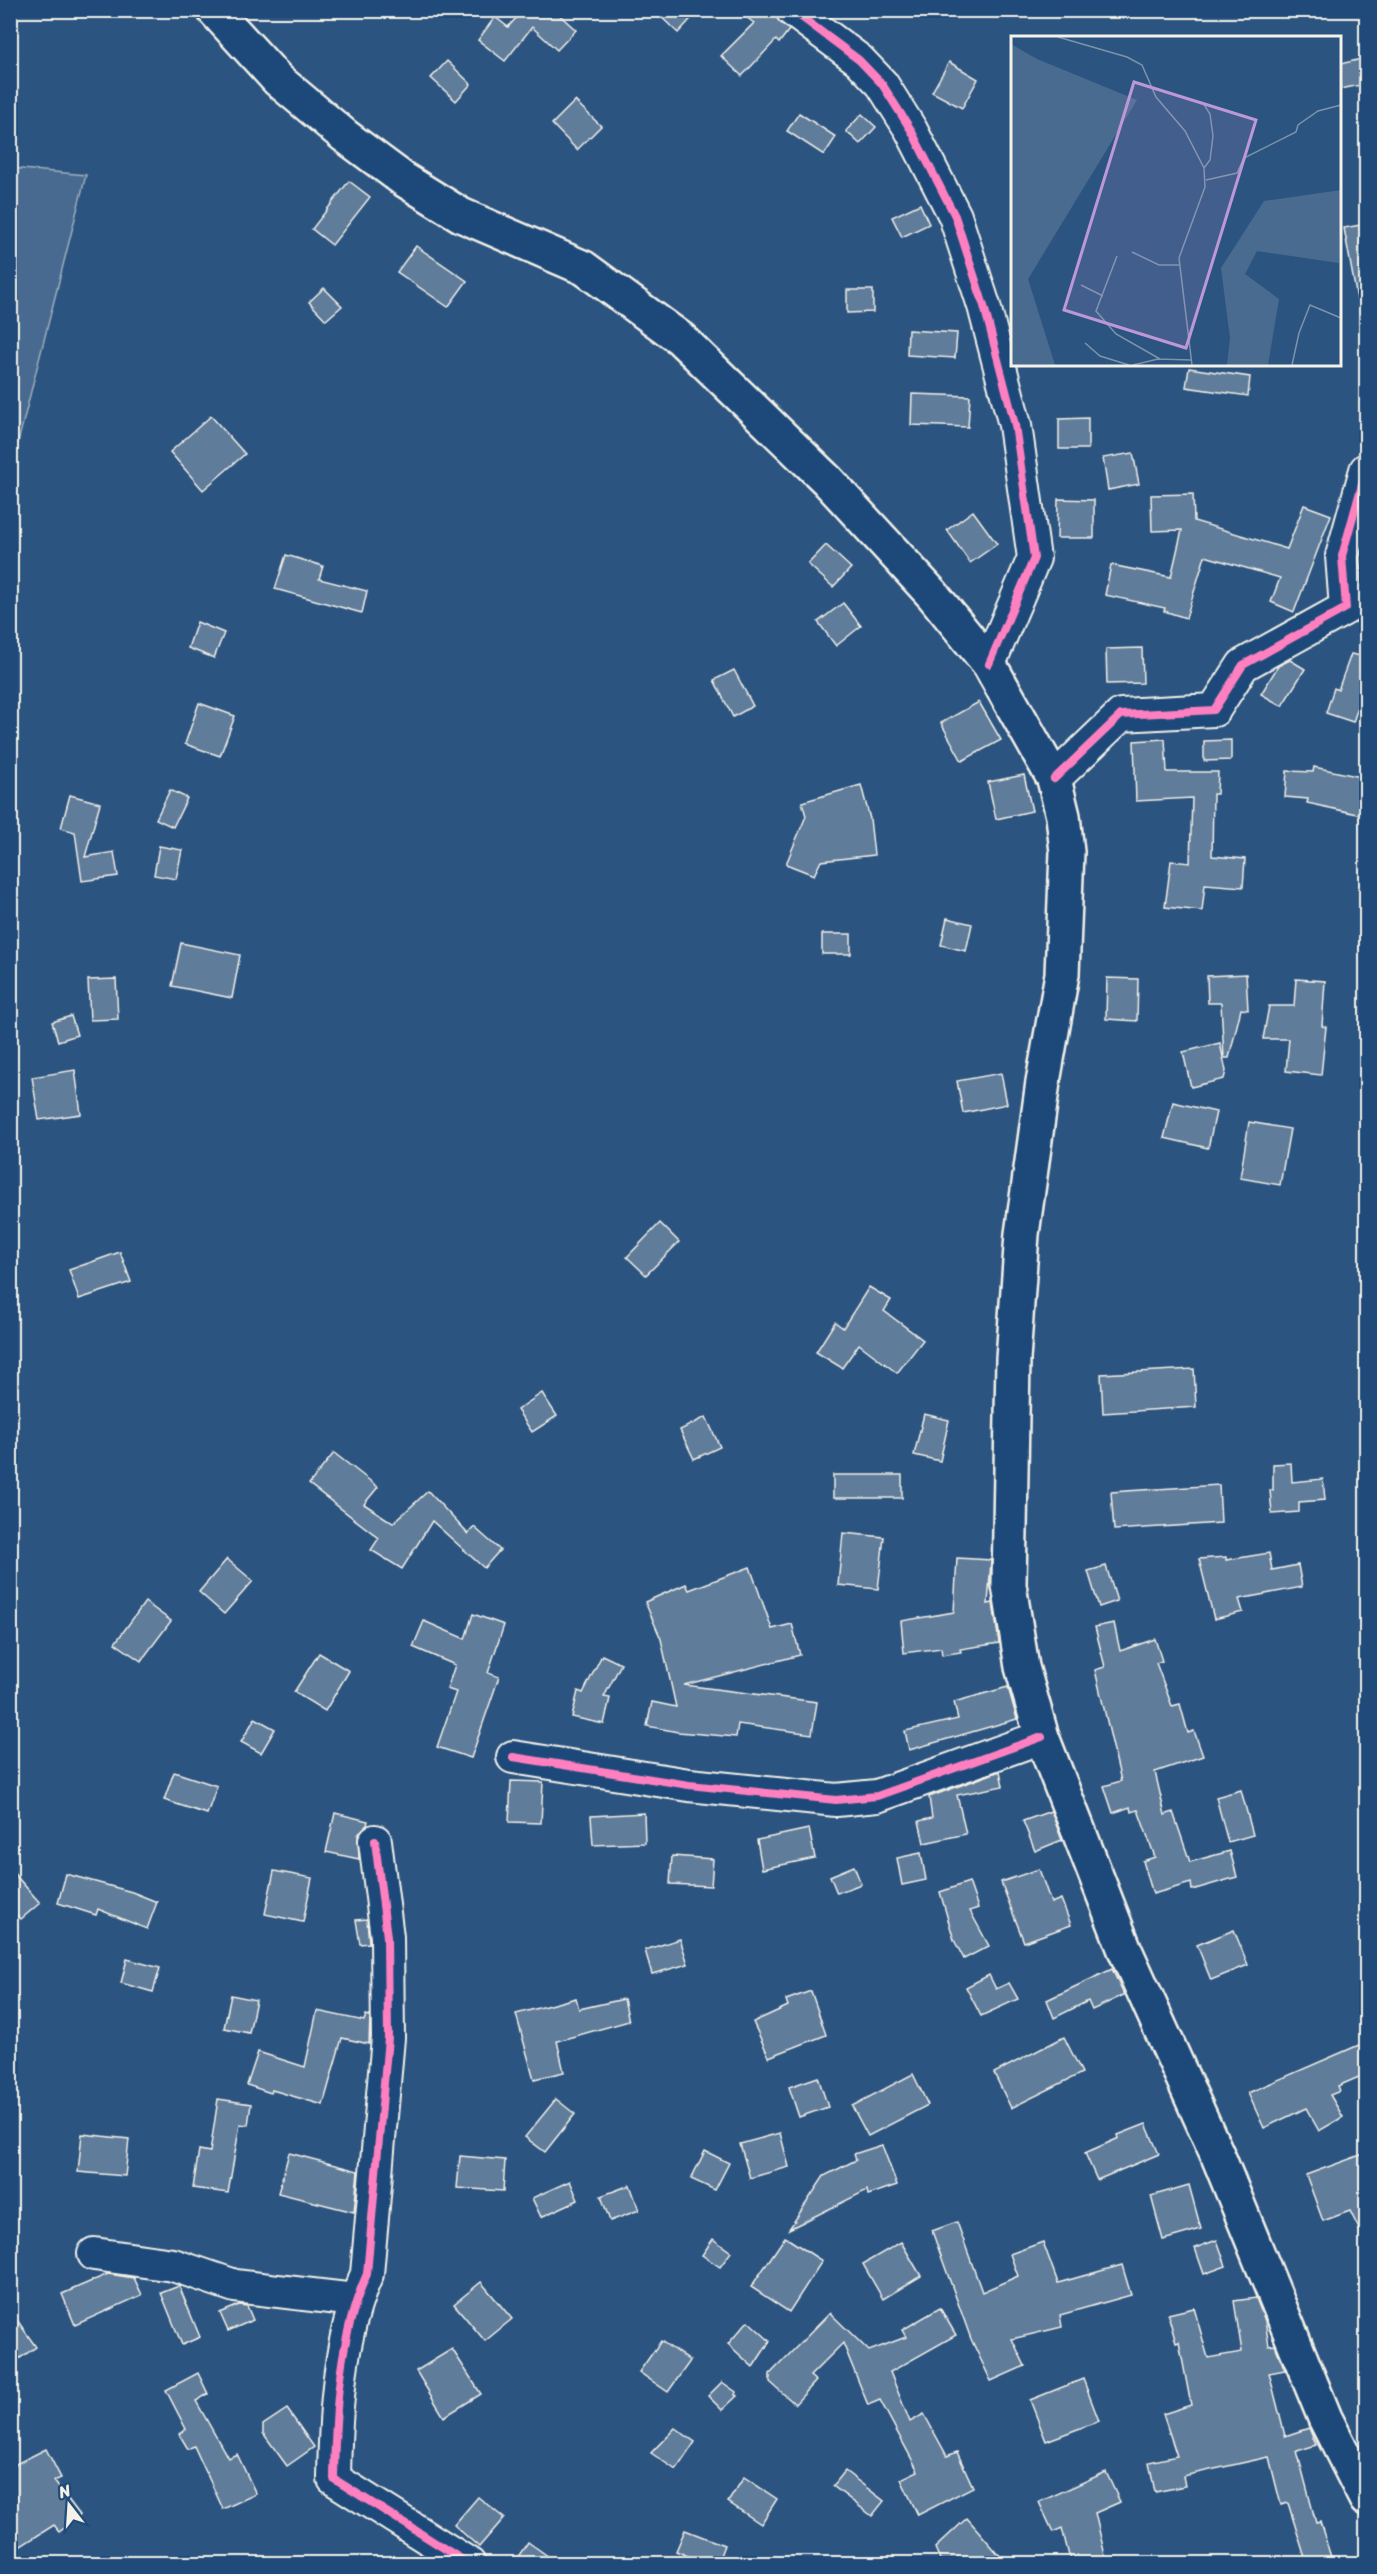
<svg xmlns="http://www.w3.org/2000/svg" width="1377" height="2574" font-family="Sriracha,sans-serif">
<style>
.green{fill:#496b90;stroke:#9eaebc;stroke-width:1.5}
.building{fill:#5e7b9a;stroke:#f4f1e8;stroke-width:1.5}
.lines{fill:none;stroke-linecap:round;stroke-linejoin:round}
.minor-casing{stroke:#f4f1e8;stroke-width:36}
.major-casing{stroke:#f4f1e8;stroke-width:38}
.minor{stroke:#1f4a7a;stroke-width:32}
.major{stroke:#1f4a7a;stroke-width:33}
.cycleway-casing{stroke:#1f4a7a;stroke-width:11}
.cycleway{stroke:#ff80c0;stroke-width:8}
.inset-road{fill:none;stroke:#7c93aa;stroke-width:1.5}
.view{fill:#be98d6;fill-opacity:0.15;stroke:#be98d6;stroke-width:3}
.inset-edge{fill:none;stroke:#f4f1e8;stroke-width:3}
</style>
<rect width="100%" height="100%" fill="#2c5481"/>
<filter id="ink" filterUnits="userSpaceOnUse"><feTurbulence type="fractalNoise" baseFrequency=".0167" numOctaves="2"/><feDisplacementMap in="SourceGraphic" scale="12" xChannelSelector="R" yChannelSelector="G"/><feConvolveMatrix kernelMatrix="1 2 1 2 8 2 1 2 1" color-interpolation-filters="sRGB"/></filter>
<g filter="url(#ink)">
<path class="green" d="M 11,168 L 86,175 L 11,470 L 10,168 Z"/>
<g class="building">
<path d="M 514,10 L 554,10 L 576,30 L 557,50 L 532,27 L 505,61 L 478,40 L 495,17 L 508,27 L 519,15 Z"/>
<path d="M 654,10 L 699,10 L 678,33 Z"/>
<path d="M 737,10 L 771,10 L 789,30 L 779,43 L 776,40 L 742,76 L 721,56 L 754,23 Z"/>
<path d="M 1366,58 L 1366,84 L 1340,89 L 1340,64 Z"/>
<path d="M 447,61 L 471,84 L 456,101 L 431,78 Z"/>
<path d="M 949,62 L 978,79 L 962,108 L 932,92 Z"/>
<path d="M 575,101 L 601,126 L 577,150 L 552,124 Z"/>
<path d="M 799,113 L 836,137 L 824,155 L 787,131 Z"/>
<path d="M 862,114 L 876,127 L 860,144 L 846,131 Z"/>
<path d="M 349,181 L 370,197 L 332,245 L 312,229 Z"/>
<path d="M 920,204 L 929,224 L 902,237 L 892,217 Z"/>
<path d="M 1366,224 L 1366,298 L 1357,299 L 1344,228 Z"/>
<path d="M 416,246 L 467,281 L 448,307 L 397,272 Z"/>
<path d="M 324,288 L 342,306 L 326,320 L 309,302 Z"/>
<path d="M 847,290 L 873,290 L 873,312 L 847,313 Z"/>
<path d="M 908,330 L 957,333 L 955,358 L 907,355 Z"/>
<path d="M 1189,368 L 1250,377 L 1248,396 L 1186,387 Z"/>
<path d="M 912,394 L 970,396 L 968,427 L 911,425 Z"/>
<path d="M 211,416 L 245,454 L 203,490 L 170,452 Z"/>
<path d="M 1088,418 L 1088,449 L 1059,449 L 1059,419 Z"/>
<path d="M 1133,453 L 1139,484 L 1108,490 L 1103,458 Z"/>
<path d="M 1193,494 L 1194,521 L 1287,549 L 1304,505 L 1331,515 L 1294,612 L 1271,602 L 1280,578 L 1205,556 L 1186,618 L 1164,611 L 1165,608 L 1105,595 L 1111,565 L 1171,577 L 1182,530 L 1152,531 L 1151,495 Z"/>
<path d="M 1058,499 L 1094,500 L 1094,538 L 1057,538 Z"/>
<path d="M 973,511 L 997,544 L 970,563 L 947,530 Z"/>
<path d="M 826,545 L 851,568 L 833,587 L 808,564 Z"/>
<path d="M 286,555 L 323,566 L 319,579 L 367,591 L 362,613 L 275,589 Z"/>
<path d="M 843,603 L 861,626 L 836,646 L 818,622 Z"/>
<path d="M 197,622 L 224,633 L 214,658 L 188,648 Z"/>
<path d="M 1142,648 L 1143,683 L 1107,684 L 1106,649 Z"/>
<path d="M 1351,654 L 1366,657 L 1366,683 L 1353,722 L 1326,713 L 1334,688 L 1338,690 Z"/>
<path d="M 1290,660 L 1305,669 L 1282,706 L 1261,694 L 1278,666 Z"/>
<path d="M 734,670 L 753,706 L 733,717 L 714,680 Z"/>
<path d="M 979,702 L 1001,740 L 962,761 L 941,723 Z"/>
<path d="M 199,703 L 235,716 L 220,756 L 185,744 Z"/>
<path d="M 1165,739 L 1167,772 L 1218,772 L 1217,794 L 1213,794 L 1212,856 L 1245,859 L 1243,887 L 1205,884 L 1202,911 L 1165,907 L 1171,861 L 1190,863 L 1192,798 L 1136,801 L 1134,741 Z"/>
<path d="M 1231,740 L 1231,760 L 1204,761 L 1204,741 Z"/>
<path d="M 1314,767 L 1366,778 L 1366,816 L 1307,803 L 1308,799 L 1285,797 L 1287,771 L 1313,772 Z"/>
<path d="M 1024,775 L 1032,811 L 996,819 L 988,782 Z"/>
<path d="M 861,785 L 870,819 L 874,855 L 821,861 L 814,875 L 786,864 L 806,816 L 802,802 Z"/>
<path d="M 170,790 L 187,798 L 173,827 L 156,819 Z"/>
<path d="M 70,795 L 100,803 L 85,857 L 114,852 L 118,876 L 82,881 L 75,832 L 61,828 Z"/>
<path d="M 159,846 L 182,850 L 176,879 L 154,875 Z"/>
<path d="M 947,918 L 972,924 L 966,951 L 941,945 Z"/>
<rect x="822" y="934" width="29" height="20"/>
<path d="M 181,943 L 240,955 L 232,998 L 172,986 Z"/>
<path d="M 1246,974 L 1248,1010 L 1241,1009 L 1229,1058 L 1224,1058 L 1221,1003 L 1208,1003 L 1207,976 Z"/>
<path d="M 1107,978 L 1138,979 L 1137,1021 L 1106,1019 Z"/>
<path d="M 116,979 L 118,1019 L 90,1020 L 88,980 Z"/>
<path d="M 1296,979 L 1325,981 L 1322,1026 L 1326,1027 L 1321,1075 L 1286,1071 L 1289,1039 L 1263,1039 L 1269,1006 L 1294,1006 Z"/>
<path d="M 71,1016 L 77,1035 L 58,1041 L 52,1022 Z"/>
<path d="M 1220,1043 L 1226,1071 L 1224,1079 L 1191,1087 L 1183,1052 Z"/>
<path d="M 75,1070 L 81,1114 L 39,1120 L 32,1077 Z"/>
<path d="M 1001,1073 L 1007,1104 L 963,1113 L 957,1081 Z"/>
<path d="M 1173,1102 L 1216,1112 L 1208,1148 L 1164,1138 Z"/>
<path d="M 1249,1122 L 1290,1129 L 1280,1185 L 1240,1178 Z"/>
<path d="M 660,1223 L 679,1242 L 646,1275 L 627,1257 Z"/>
<path d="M 120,1252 L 131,1282 L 79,1299 L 69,1270 Z"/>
<path d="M 869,1287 L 891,1300 L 884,1311 L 923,1340 L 897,1373 L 859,1344 L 842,1368 L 816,1352 L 835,1322 L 843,1328 Z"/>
<path d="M 1194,1369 L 1196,1407 L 1103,1413 L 1101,1374 Z"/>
<path d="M 542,1393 L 557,1416 L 532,1432 L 517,1410 Z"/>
<path d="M 924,1414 L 949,1420 L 940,1461 L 914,1455 Z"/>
<path d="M 706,1417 L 720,1447 L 694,1459 L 680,1430 Z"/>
<path d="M 334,1453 L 378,1487 L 364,1504 L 393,1523 L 428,1491 L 468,1534 L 474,1527 L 500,1550 L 484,1568 L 432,1521 L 402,1569 L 371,1550 L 379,1538 L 309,1484 Z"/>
<path d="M 1291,1463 L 1292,1482 L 1323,1479 L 1325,1500 L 1299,1502 L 1299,1512 L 1272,1514 L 1270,1490 L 1273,1490 L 1273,1464 Z"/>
<rect x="833" y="1475" width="69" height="23"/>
<path d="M 1219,1485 L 1221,1523 L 1114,1530 L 1111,1492 Z"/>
<path d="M 843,1533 L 884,1537 L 878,1589 L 838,1585 Z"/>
<path d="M 1269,1553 L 1272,1570 L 1298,1565 L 1302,1587 L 1239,1599 L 1243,1612 L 1214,1619 L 1199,1559 L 1226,1557 L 1226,1560 Z"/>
<path d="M 957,1558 L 991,1560 L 988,1604 L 993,1603 L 999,1643 L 960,1649 L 961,1652 L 942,1655 L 941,1648 L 904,1653 L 901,1621 L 954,1612 Z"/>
<path d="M 227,1559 L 253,1581 L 224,1614 L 199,1592 Z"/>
<path d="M 1106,1566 L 1117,1601 L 1099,1607 L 1088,1571 Z"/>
<path d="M 750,1567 L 772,1629 L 792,1624 L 800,1655 L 684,1685 L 817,1702 L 812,1734 L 738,1724 L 736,1737 L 678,1732 L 647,1726 L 652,1702 L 676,1707 L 661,1639 L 645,1602 L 686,1584 L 689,1590 Z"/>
<path d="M 145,1602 L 171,1621 L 141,1661 L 115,1643 Z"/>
<path d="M 473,1614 L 504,1625 L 488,1673 L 499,1677 L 471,1758 L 437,1747 L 456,1692 L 447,1689 L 455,1665 L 413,1647 L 424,1621 L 465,1639 Z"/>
<path d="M 1114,1623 L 1120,1651 L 1155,1639 L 1162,1661 L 1156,1663 L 1172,1706 L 1180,1704 L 1188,1733 L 1194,1731 L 1203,1756 L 1155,1772 L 1165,1815 L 1173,1812 L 1190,1862 L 1230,1851 L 1237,1877 L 1192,1890 L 1191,1883 L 1153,1894 L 1143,1861 L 1155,1857 L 1138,1810 L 1131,1812 L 1130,1807 L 1113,1813 L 1104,1786 L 1121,1781 L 1095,1670 L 1105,1667 L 1095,1627 Z"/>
<path d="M 319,1653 L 349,1671 L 325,1711 L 294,1692 Z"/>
<path d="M 602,1655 L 621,1664 L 604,1697 L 610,1698 L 604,1724 L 572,1717 L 578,1691 L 583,1693 Z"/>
<path d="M 1008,1687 L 1017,1719 L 909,1750 L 905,1731 L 958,1719 L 954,1702 Z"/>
<path d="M 255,1718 L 275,1729 L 261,1753 L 241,1742 Z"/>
<path d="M 1000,1771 L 1003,1786 L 957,1795 L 966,1834 L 924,1843 L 919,1821 L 932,1818 L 929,1797 Z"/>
<path d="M 174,1772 L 217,1786 L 207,1814 L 164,1800 Z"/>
<path d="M 511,1781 L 543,1782 L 541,1823 L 509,1822 Z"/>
<path d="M 1241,1790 L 1253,1835 L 1228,1842 L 1216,1797 Z"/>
<path d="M 1051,1811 L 1062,1840 L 1035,1851 L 1023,1821 Z"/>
<path d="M 335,1813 L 368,1821 L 367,1825 L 358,1835 L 359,1859 L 326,1852 Z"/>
<path d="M 644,1813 L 645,1843 L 593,1845 L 591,1816 Z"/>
<path d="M 809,1829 L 815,1858 L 762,1869 L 757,1840 Z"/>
<path d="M 921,1853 L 926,1880 L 902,1885 L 897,1858 Z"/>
<path d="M 672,1856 L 713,1859 L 711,1886 L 670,1884 Z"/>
<path d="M 854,1866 L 861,1884 L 837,1893 L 830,1876 Z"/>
<path d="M 10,1869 L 40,1903 L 21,1919 L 10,1908 Z"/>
<path d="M 1039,1869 L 1051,1903 L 1061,1899 L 1071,1925 L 1024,1942 L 1001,1882 Z"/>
<path d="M 274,1871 L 312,1878 L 303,1922 L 265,1914 Z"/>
<path d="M 66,1874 L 132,1892 L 157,1902 L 147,1929 L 98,1909 L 96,1915 L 58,1903 Z"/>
<path d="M 969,1882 L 978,1908 L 970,1911 L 989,1946 L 964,1959 L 954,1940 L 940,1892 Z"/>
<path d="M 367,1919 L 369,1943 L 360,1944 L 356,1920 Z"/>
<path d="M 1234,1930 L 1248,1965 L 1211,1980 L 1197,1945 Z"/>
<path d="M 680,1939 L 688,1964 L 652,1974 L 645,1950 Z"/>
<path d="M 127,1959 L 160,1968 L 153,1992 L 121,1983 Z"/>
<path d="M 1112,1969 L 1124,1995 L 1092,2010 L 1088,2001 L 1054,2018 L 1047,2000 Z"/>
<path d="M 989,1975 L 996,1989 L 1009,1983 L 1018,1999 L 981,2016 L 966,1987 Z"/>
<path d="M 811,1991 L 826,2035 L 769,2057 L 753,2022 L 788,2006 L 786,2000 Z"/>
<path d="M 231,1995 L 256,2000 L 249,2033 L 224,2028 Z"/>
<path d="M 576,1998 L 579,2009 L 624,1999 L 629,2021 L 557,2041 L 564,2072 L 534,2079 L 516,2014 Z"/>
<path d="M 317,2011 L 364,2021 L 366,2015 L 370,2016 L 369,2044 L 342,2038 L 323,2105 L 272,2090 L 271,2093 L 247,2085 L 258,2052 L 305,2067 Z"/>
<path d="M 1064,2037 L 1082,2073 L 1011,2108 L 994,2073 Z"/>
<path d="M 1366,2042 L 1366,2074 L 1338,2086 L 1340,2091 L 1330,2095 L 1343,2117 L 1319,2131 L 1306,2108 L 1264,2128 L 1248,2093 Z"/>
<path d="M 913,2074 L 928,2105 L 868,2136 L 852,2106 Z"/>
<path d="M 818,2077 L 828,2107 L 799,2117 L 789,2087 Z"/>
<path d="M 218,2099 L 251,2104 L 248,2125 L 240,2124 L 228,2193 L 193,2188 L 199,2150 L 210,2152 Z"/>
<path d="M 556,2099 L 575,2114 L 545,2152 L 525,2137 Z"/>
<path d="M 1146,2124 L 1159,2154 L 1097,2180 L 1085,2153 L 1119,2138 L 1118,2135 Z"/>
<path d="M 780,2133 L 789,2167 L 750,2178 L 740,2144 Z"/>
<path d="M 82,2134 L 129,2139 L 125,2176 L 78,2172 Z"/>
<path d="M 882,2145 L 897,2185 L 868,2195 L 867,2190 L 789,2229 L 824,2176 L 856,2160 L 854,2154 Z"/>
<path d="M 705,2151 L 729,2163 L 715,2190 L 691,2179 Z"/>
<path d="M 289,2153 L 358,2171 L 354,2212 L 278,2193 Z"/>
<path d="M 1366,2153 L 1366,2243 L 1350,2211 L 1323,2221 L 1306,2175 Z"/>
<path d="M 460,2156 L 505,2160 L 503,2191 L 457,2188 Z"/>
<path d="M 570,2181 L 578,2200 L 541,2217 L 532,2198 Z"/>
<path d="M 630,2185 L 639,2210 L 610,2221 L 601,2196 Z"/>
<path d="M 1189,2185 L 1201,2229 L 1163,2240 L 1151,2196 Z"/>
<path d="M 957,2222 L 982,2292 L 1018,2276 L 1010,2254 L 1043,2242 L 1058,2283 L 1122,2265 L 1131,2295 L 1060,2315 L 1062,2327 L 1012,2339 L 1025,2366 L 991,2381 L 971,2339 L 932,2231 Z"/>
<path d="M 785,2237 L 822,2261 L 789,2312 L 751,2287 Z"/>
<path d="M 713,2239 L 731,2252 L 720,2267 L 702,2255 Z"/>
<path d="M 1217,2240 L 1226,2266 L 1204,2274 L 1195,2248 Z"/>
<path d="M 901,2242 L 921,2276 L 883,2299 L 863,2264 Z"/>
<path d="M 108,2274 L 134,2278 L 142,2295 L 75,2325 L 62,2294 Z"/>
<path d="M 481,2282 L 512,2319 L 485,2341 L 454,2304 Z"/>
<path d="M 179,2286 L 200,2337 L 182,2345 L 161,2293 Z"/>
<path d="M 1256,2298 L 1265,2321 L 1269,2346 L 1275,2345 L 1285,2370 L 1269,2373 L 1285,2436 L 1309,2428 L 1316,2445 L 1297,2451 L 1316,2523 L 1320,2522 L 1331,2557 L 1311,2564 L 1307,2564 L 1288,2503 L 1281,2505 L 1269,2457 L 1183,2476 L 1185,2486 L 1155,2492 L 1149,2462 L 1177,2456 L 1163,2414 L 1191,2405 L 1179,2342 L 1176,2343 L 1168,2314 L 1194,2308 L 1208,2358 L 1242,2352 L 1234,2301 Z"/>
<path d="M 239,2305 L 247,2306 L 253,2320 L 228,2331 L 220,2313 Z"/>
<path d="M 940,2308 L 956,2335 L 890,2372 L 910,2422 L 924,2414 L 947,2456 L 957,2452 L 973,2487 L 918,2515 L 901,2479 L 918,2471 L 880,2400 L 868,2405 L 843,2343 L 810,2376 L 816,2381 L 795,2404 L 770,2382 L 770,2374 L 830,2313 L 869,2351 L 906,2337 L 902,2330 Z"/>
<path d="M 10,2310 L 36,2347 L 10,2365 Z"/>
<path d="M 748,2321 L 770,2341 L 753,2367 L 728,2344 Z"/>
<path d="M 661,2341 L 690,2361 L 668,2392 L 639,2372 Z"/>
<path d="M 452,2349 L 481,2394 L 444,2417 L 416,2371 Z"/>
<path d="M 198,2373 L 208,2394 L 196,2401 L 228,2458 L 237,2454 L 256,2494 L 223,2509 L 194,2446 L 188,2449 L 179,2434 L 186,2429 L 166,2390 Z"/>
<path d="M 1083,2379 L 1099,2421 L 1046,2441 L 1030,2400 Z"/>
<path d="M 722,2382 L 736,2392 L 735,2395 L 737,2396 L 722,2410 L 708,2396 Z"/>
<path d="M 287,2409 L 314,2447 L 287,2466 L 263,2433 L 263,2425 Z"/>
<path d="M 675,2428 L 695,2442 L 676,2470 L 651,2453 Z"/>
<path d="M 46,2449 L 61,2478 L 54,2481 L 80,2515 L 59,2531 L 54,2525 L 10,2553 L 10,2467 Z"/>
<path d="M 845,2471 L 884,2501 L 872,2516 L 833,2486 Z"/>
<path d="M 1106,2472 L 1120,2502 L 1095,2513 L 1107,2564 L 1071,2564 L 1062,2528 L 1053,2532 L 1039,2502 Z"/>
<path d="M 744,2477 L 777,2499 L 761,2524 L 728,2502 Z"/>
<path d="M 478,2497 L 504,2518 L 479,2547 L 454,2525 Z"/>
<path d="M 967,2518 L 1007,2564 L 942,2564 L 935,2548 Z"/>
<path d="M 685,2530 L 724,2545 L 717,2564 L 707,2564 L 676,2551 Z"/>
<path d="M 528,2542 L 559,2564 L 513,2564 Z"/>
</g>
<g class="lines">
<defs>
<g id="minor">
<path d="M 792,10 L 859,60 L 882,84 L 911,130 L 955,216 L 984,306 L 1015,425 L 1034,558 L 989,664"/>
<path d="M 1054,779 L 1121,715 L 1214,710 L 1243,665 L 1346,608 L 1342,556 L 1366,470"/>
<path d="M 513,1757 L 689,1785 L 836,1800 L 877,1796 L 1042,1737"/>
<path d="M 375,1841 L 387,1937 L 388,2038 L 367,2274 C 339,2335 335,2413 334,2479 L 469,2564"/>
<path d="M 94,2254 L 173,2265 L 235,2286 L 355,2300"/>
</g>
<path id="major" d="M 214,10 L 278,80 L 345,136 L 403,179 L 461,215 L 584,268 L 680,338 L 827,480 L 933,595 L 989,664 L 1054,779 L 1063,816 L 1067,852 L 1062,974 L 1043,1082 L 1022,1234 L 1013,1359 L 1009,1585 L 1022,1667 L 1042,1737 L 1125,1950 L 1218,2156 L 1325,2418 L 1366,2499"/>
</defs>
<use href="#minor" class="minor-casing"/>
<use href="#major" class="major-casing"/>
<use href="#minor" class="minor"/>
<use href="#major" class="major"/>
<defs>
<g id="cycleway">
<path d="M 792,10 L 859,60 L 882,84 L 911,130 L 955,216 L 984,306 L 1015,425 L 1034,558 L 989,664"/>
<path d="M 1054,779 L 1121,715 L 1214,710 L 1243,665 L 1346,608 L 1342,556 L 1366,470"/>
<path d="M 513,1757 L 689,1785 L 836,1800 L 877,1796 L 1042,1737"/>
<path d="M 375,1841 L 387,1937 L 388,2038 L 367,2274 C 339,2335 335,2413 334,2479 L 469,2564"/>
</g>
</defs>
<use href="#cycleway" class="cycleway-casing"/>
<use href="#cycleway" class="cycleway"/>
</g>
</g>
<g transform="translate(1011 36)">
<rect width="330" height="330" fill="#2c5481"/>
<path d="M 0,8 L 26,23 L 126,64 L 17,243 L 44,329 L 0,329 ZM 330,154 L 328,227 L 246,215 L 234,238 L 268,263 L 257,329 L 216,329 L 219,302 L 210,232 L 253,165 Z" fill="#496b90"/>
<path class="inset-road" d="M 47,1 L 116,21 L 131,29 L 145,61 L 174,95 L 193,132 L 194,151 L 168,222 L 181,329M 192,67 L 199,78 L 202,100 L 199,124 L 193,132M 195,144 L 226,137 L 233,122 L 285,96 L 287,89 L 307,75 L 330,69M 121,216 L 148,229 L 168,229M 106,220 L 85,275 L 105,298 L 149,323M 70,249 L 92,260M 74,307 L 89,320 L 118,329M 122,329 L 147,323 L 180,324M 281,329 L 288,297 L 299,269 L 330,282"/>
<path class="view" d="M 123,46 L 245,84 L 175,312 L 53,274 Z"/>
<rect width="330" height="330" class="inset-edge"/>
</g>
<rect width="1377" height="2574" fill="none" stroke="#1f4a7a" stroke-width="36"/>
<rect x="18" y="18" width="1341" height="2538" fill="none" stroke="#f4f1e8" stroke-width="2" filter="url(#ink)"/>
<g transform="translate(69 2505) rotate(343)" stroke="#1f4a7a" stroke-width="4.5" paint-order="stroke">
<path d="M0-4.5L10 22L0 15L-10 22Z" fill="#f4f1e8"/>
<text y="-9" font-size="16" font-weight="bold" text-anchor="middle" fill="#f4f1e8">N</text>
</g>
</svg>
